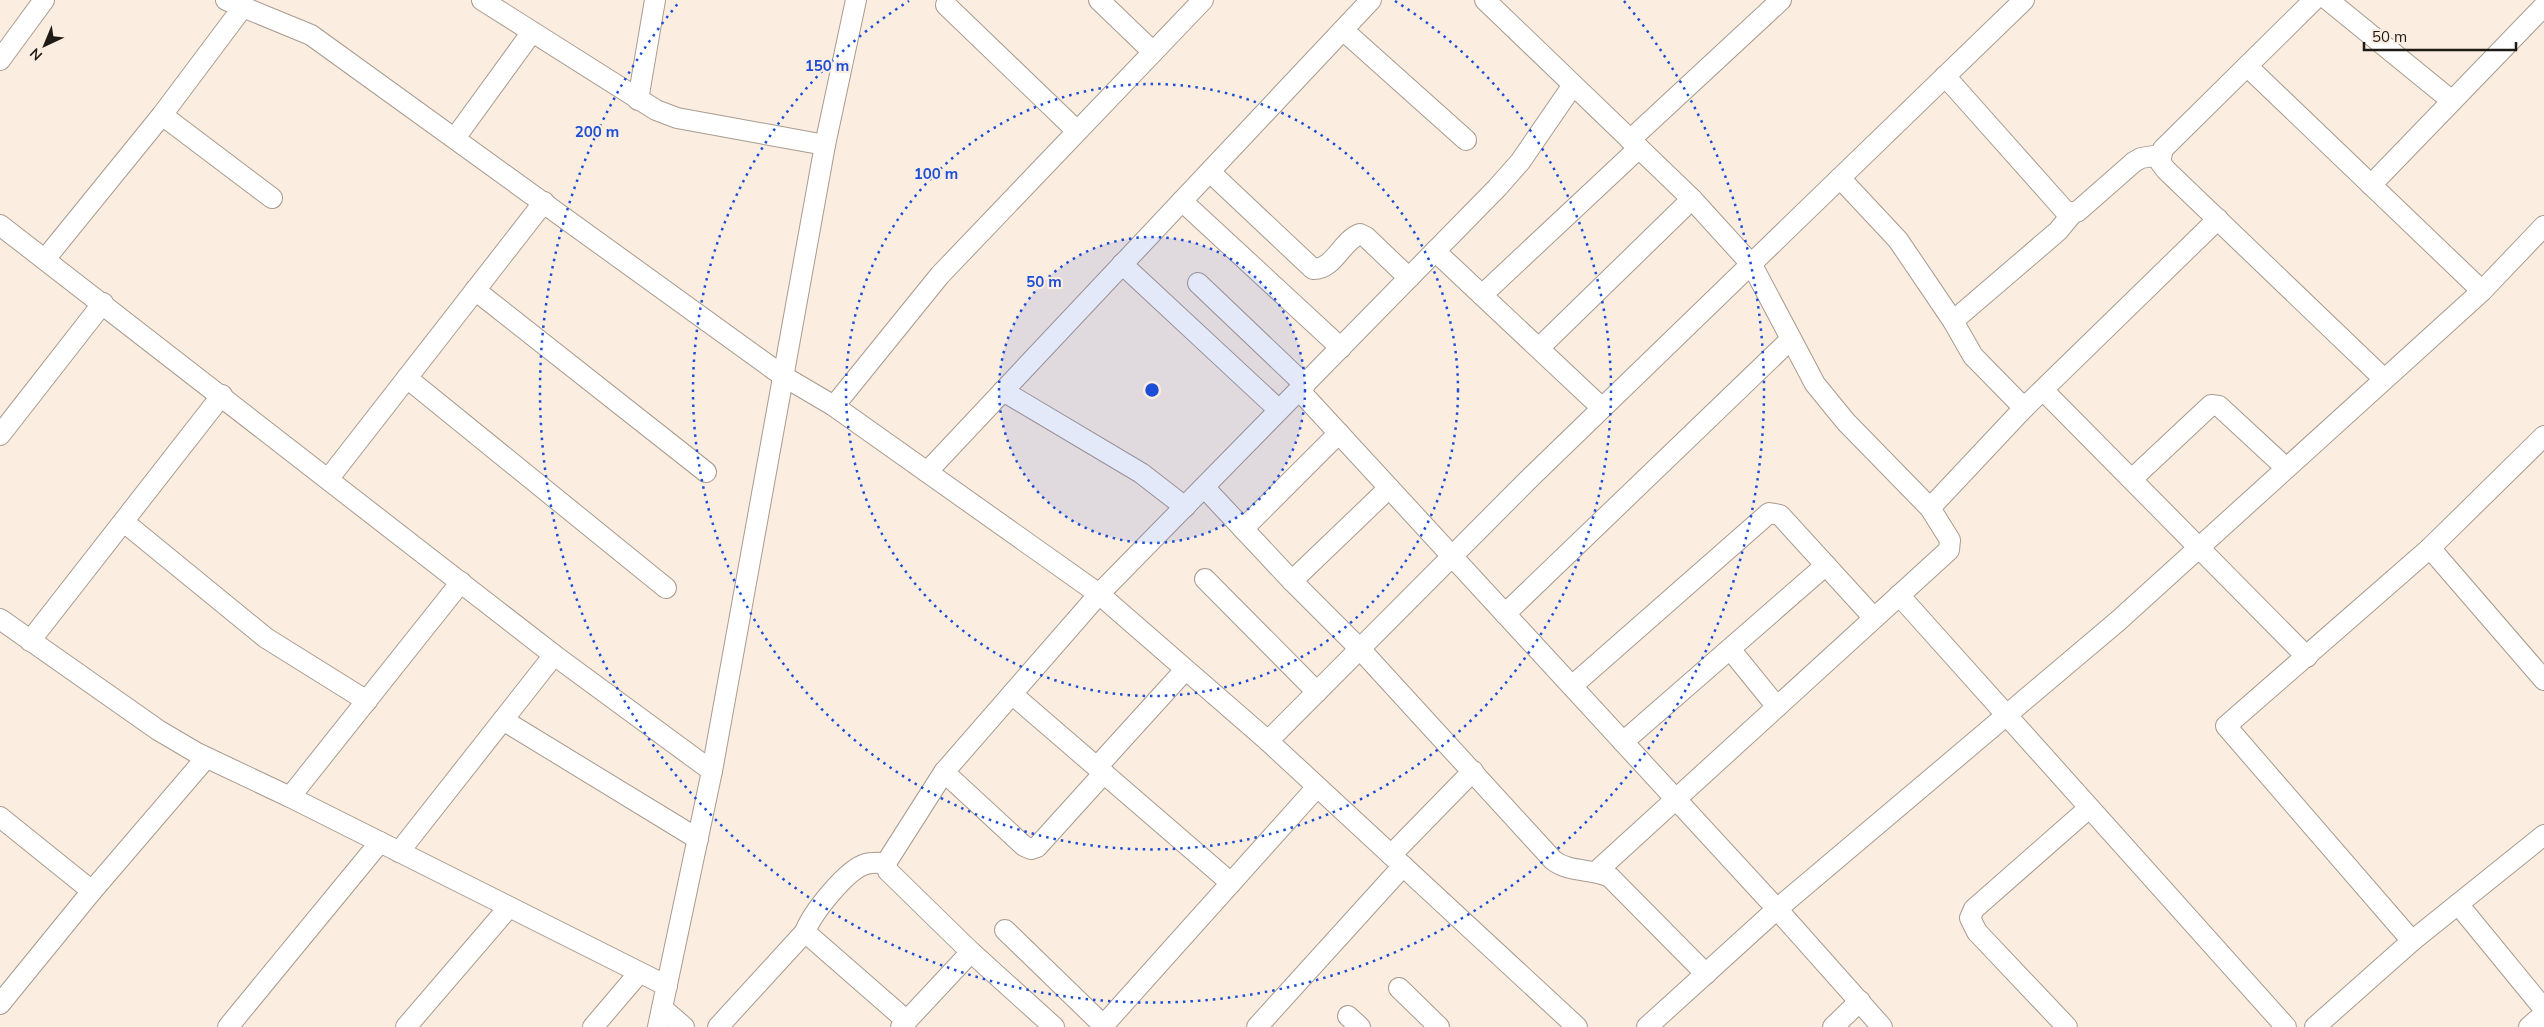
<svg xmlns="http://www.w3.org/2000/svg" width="2544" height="1027" font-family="Mulish,sans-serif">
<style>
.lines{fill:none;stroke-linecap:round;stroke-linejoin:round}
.minor-casing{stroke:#a89b8f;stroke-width:22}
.minor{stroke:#fff;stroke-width:20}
.ring{fill:none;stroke:#1d4ed8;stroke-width:2.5;stroke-dasharray:2.5 5}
.centre{fill:#1d4ed8;stroke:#fbede0;stroke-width:2.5}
.ring-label{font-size:15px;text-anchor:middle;font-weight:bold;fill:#1d4ed8;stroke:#fbede0;stroke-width:4.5;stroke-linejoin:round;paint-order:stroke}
</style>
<rect width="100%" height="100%" fill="#fbede0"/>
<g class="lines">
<defs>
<g id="minor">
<path d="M 226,0 L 311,35 L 783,376 L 834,406 L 1099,594 L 1268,741 L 1577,1027"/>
<path d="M 482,0 L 656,110 L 677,118 L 825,145"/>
<path d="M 1099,0 L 1153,52"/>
<path d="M 1485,0 L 1692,199 L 1752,265 L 1815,384 L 1846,422 L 1930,508 L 1950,540 L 1949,550 L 1597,871"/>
<path d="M 2314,0 L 2163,149 L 2160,162 L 2166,170 L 2384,379"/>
<path d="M 2328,0 L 2452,101"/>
<path d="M 946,5 L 1077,131"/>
<path d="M 1343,30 L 1466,140"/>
<path d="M 0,60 L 44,0"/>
<path d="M 2247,66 L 2482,291"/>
<path d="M 1945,76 L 2066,212 L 2077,212 L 2134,162 L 2141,158 L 2160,155"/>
<path d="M 638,100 L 655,0"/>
<path d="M 162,115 L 272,198"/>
<path d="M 455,138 L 532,32"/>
<path d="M 1630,140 L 1781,0"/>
<path d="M 1210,172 L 1313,269 C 1334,270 1342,240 1360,234 L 1366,237 L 1409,278"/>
<path d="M 1840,178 L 1898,240 L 1953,321 L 1973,356 L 2024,408"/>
<path d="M 2371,185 L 2544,6"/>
<path d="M 1182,201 L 1341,348"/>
<path d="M 0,225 L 554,655 L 712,771"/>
<path d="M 1435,251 L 1602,408"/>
<path d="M 46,258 L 162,115 L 243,7"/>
<path d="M 1122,264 L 1279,410"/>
<path d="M 1198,283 L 1305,385"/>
<path d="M 475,290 L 706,472"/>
<path d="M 1482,295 L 1639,148"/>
<path d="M 1953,321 L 2058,231 L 2072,214"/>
<path d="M 1539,348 L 1692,199"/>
<path d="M 407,378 L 666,588"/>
<path d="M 1299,390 L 1777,909 L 1882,1027"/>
<path d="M 2043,390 L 2307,657"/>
<path d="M 1003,391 L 1141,473 L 1185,507"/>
<path d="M 834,406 L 940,275 L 1203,0"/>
<path d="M 0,435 L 103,303"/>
<path d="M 927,472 L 1371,0"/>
<path d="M 329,478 L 544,202"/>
<path d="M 2132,479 L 2211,405 L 2219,406 L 2286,468"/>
<path d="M 1204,487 L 1292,581 L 1360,649 L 1553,860 C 1569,873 1591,868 1610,877 L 1706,974"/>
<path d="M 1930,508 L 2024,408 L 2218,219"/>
<path d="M 124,522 L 266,638 L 367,701"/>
<path d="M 1243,529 L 1339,433"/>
<path d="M 2430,548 L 2544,680"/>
<path d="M 1205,579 L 1317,692"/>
<path d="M 1292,581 L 1389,488"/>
<path d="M 1899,595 L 2286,1027"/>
<path d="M 1505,614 L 1791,339"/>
<path d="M 0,619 L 158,730 L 197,753 L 290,797 L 667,986"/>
<path d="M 30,641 L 222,395"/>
<path d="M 1730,649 L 1777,707"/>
<path d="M 1572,686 L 1769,513 L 1780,515 L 1874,618"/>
<path d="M 1012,694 L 1231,883"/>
<path d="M 503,720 L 698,839"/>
<path d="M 1268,741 L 1530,478 L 2024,0"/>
<path d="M 1623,742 L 1826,565"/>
<path d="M 1097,767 L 1185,670"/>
<path d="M 944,772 L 1024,846 L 1031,849 L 1037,847 L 1104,773"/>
<path d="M 290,797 L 461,582"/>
<path d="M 0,817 L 92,891"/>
<path d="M 399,852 L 554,655"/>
<path d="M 1391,855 L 1473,771"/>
<path d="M 2458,904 L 2544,1009"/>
<path d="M 1005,930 L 1104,1026"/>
<path d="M 805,932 C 812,913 847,869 866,864 C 872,862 880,863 886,863"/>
<path d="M 2412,941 L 2544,835"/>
<path d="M 1399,988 L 1439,1027"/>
<path d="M 0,1004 L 92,891 L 206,758"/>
<path d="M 662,1008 L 684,1027"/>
<path d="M 1348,1016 L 1360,1027"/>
<path d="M 228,1027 L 380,842"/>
<path d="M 406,1027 L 509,907"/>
<path d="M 593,1027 L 639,973"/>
<path d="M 658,1027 L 712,771 L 825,145 L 856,0"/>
<path d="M 718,1027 L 805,932 L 907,1021"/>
<path d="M 901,1027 L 971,952"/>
<path d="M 1054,1027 L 971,952 L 888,871 L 886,863 L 944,772 L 1099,594 L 1497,188 L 1520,162 L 1573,85"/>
<path d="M 1102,1027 L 1317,787"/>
<path d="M 1257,1027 L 1403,866"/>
<path d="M 1647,1027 L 1777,909 L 2118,621 L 2482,291 L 2544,226"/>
<path d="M 1833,1027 L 1860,1001"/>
<path d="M 2067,1027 L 1977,932 L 1970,918 L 1974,909 L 2089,808"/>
<path d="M 2315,1027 L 2412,941 L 2226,726 L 2430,548 L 2544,436"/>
<path d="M 2529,1027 L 2544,1014"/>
</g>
</defs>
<use href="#minor" class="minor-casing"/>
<use href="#minor" class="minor"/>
</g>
<circle cx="1152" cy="390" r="153" fill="#1d4ed8" fill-opacity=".12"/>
<g class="ring">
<circle cx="1152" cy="390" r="153"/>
<circle cx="1152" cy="390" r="306"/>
<path d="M1395 1A459 459 0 1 1 909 1"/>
<path d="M1624 1A612 612 0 1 1 680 1"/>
</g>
<circle cx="1152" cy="390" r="8" class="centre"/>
<g class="ring-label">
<text x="827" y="71">150 m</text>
<text x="597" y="137">200 m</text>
<text x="936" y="179">100 m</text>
<text x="1044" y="287">50 m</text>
</g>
<g transform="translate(45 45) rotate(224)" stroke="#fbede0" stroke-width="4" paint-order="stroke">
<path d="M0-4L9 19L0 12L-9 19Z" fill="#1e1a15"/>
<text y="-8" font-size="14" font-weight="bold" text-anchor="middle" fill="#1e1a15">N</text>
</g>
<path d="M2364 42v8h152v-8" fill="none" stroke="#1e1a15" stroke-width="2.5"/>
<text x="2372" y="42" font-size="15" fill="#1e1a15" stroke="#fbede0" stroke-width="4" paint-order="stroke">50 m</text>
</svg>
